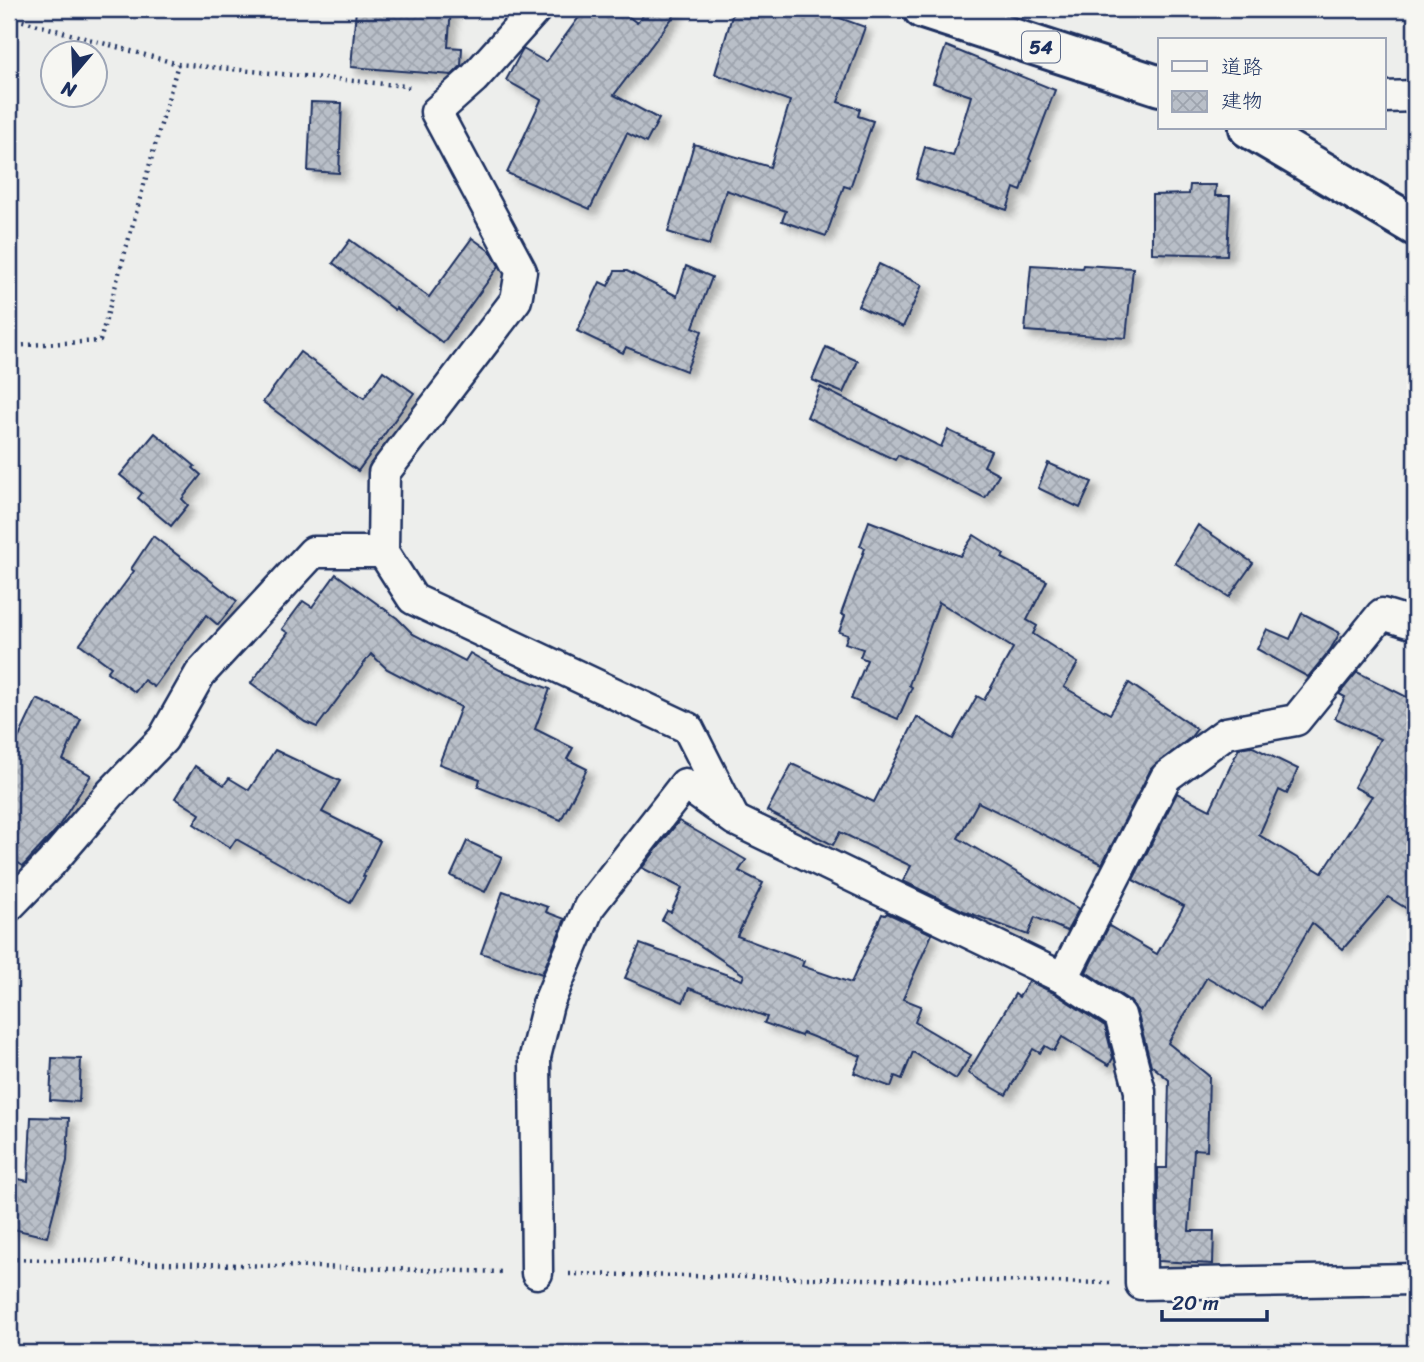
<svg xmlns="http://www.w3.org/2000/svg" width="1424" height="1362" font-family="Sriracha,'Klee One',sans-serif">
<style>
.building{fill:url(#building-cross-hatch);stroke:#1b2f5e;stroke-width:2;filter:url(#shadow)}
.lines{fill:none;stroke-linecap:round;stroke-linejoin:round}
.minor-casing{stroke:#1b2f5e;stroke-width:35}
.primary-casing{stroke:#1b2f5e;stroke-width:44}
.path{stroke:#1b2f5e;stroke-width:4.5;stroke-dasharray:2 5;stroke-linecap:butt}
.minor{stroke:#f6f6f2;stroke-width:30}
.primary{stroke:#f6f6f2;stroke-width:38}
.labels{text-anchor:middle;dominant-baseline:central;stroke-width:5;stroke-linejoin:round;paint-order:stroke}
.shield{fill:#f6f6f2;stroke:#5d6b8a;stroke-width:2}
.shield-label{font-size:19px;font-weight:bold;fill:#1b2f5e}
</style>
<defs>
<pattern id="building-cross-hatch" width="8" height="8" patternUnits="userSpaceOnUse" patternTransform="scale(1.75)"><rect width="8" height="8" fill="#b9bfc8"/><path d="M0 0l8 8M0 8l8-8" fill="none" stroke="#9ea4ae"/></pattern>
<filter id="shadow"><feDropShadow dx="6" dy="6" stdDeviation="3.5" flood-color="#0004"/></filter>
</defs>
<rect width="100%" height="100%" fill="#edeeec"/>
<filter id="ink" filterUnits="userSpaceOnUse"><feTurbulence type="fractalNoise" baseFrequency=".0143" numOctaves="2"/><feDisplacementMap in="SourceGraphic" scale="14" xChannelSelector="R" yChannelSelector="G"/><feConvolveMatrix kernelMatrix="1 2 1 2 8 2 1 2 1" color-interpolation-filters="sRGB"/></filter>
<g filter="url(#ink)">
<g class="building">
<path d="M 356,9 L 451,9 L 448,47 L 462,48 L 461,66 L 452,75 L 351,67 Z"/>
<path d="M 585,9 L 619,9 L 637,23 L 648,9 L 679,9 L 614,95 L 659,119 L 646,143 L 627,133 L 590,209 L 507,173 L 541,100 L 506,80 L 523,49 L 546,62 Z"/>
<path d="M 734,9 L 815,9 L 865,27 L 838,102 L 860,109 L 858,116 L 873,121 L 850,188 L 844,186 L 826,236 L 782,221 L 786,211 L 726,190 L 709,245 L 668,232 L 694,144 L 770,167 L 790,101 L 715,74 Z"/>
<path d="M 946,46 L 1055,90 L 1029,159 L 1031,160 L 1021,191 L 1014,188 L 1007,210 L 916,179 L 925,147 L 953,156 L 971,96 L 933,83 Z"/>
<path d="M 311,102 L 342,103 L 339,173 L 308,171 Z"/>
<path d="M 1190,185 L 1216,185 L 1215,196 L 1230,196 L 1227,255 L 1152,253 L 1152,195 L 1189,194 Z"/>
<path d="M 472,238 L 491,252 L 499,266 L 443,343 L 396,308 L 395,310 L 333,263 L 350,240 L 429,297 Z"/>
<path d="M 879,264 L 922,285 L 903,327 L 858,306 Z"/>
<path d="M 1031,265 L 1082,268 L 1083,265 L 1133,268 L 1126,338 L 1025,331 Z"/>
<path d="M 686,266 L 712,277 L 693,327 L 702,331 L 686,371 L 626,347 L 623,353 L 577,331 L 600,282 L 608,286 L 615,271 L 627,271 L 677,296 Z"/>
<path d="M 826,347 L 858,361 L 843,393 L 812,380 Z"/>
<path d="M 300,352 L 364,398 L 383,371 L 414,393 L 358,471 L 263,402 Z"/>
<path d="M 820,387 L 941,447 L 948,430 L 991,451 L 984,466 L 999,474 L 985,498 L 898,455 L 895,460 L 807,417 Z"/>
<path d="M 155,433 L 195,466 L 193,468 L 201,475 L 182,499 L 188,505 L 171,526 L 138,498 L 142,493 L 120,475 Z"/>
<path d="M 1048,463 L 1092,482 L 1080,508 L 1038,488 Z"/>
<path d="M 869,521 L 960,556 L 974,535 L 1004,554 L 1002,558 L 1047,581 L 1027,620 L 1037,626 L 1033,634 L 1078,663 L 1064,687 L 1110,714 L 1129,683 L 1197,729 L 1190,738 L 1151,769 L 1102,864 L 978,802 L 958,838 L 1079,909 L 1067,931 L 1035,917 L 1028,935 L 964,911 L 903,881 L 911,866 L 840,832 L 833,845 L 767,811 L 792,764 L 874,802 L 917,717 L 953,739 L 977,696 L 984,700 L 1013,648 L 939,602 L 909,685 L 912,687 L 898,719 L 851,699 L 867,660 L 860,657 L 863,649 L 845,643 L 848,635 L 839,632 L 845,616 L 841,614 L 865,548 L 860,546 Z"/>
<path d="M 1198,525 L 1253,563 L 1229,597 L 1175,563 Z"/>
<path d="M 153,536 L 237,601 L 218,625 L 206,615 L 154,687 L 144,680 L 135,692 L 107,672 L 111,667 L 80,644 L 134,571 L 131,569 Z"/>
<path d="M 336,574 L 397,618 L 413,634 L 465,661 L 470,653 L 500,670 L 550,689 L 535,729 L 573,748 L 567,759 L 587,769 L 561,820 L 478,787 L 480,779 L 439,764 L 461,707 L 387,669 L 371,654 L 317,727 L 305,722 L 251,683 L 288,633 L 282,629 L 303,601 L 312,607 Z"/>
<path d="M 1302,613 L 1340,633 L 1330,650 L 1308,677 L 1257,649 L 1267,629 L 1290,639 Z"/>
<path d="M 1357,672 L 1415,701 L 1415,914 L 1388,897 L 1343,949 L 1312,923 L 1262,1009 L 1207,977 L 1168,1043 L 1209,1076 L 1207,1150 L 1194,1149 L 1189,1231 L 1214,1231 L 1213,1264 L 1158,1261 L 1158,1168 L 1167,1168 L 1169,1080 L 1151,1065 L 1137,1011 L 1130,1001 L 1086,972 L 1109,926 L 1157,954 L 1184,906 L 1133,880 L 1177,793 L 1210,810 L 1239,748 L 1251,746 L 1298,769 L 1287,794 L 1279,790 L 1259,835 L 1322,873 L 1372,796 L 1354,787 L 1380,739 L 1335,718 L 1345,697 L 1339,694 Z"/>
<path d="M 37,699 L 81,719 L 63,760 L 91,775 L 57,829 L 23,866 L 9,857 L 9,758 Z"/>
<path d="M 275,750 L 340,781 L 322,812 L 380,841 L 363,876 L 365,877 L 350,903 L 236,839 L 230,848 L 194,824 L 200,814 L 175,798 L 195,766 L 224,785 L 229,778 L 249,790 Z"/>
<path d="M 679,821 L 746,860 L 739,871 L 763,883 L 737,936 L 804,961 L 802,966 L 851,983 L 882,914 L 885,915 L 887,913 L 932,934 L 903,999 L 921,1006 L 915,1022 L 971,1055 L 956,1079 L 913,1052 L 902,1079 L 895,1076 L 891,1087 L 854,1073 L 861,1056 L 803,1033 L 801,1036 L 764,1023 L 767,1017 L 689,988 L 683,1002 L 625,978 L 640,944 L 742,980 L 744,975 L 662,920 L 667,911 L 671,912 L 682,888 L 642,868 Z"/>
<path d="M 467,841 L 502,857 L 485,892 L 451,876 Z"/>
<path d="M 503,891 L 548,907 L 546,912 L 565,919 L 542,974 L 481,953 Z"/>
<path d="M 1029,981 L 1054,993 L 1105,1026 L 1113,1058 L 1109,1065 L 1062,1037 L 1054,1051 L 1045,1046 L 1040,1053 L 1033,1049 L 1006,1095 L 968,1073 L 1015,994 L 1019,997 Z"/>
<path d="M 52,1058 L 81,1059 L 79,1102 L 50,1100 Z"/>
<path d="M 31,1117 L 69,1118 L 67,1161 L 47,1237 L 9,1228 L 9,1177 L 28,1181 Z"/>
</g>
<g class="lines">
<defs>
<g id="minor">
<path d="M 536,9 L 474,78 L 436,112 L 521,271 L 516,300 L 384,473 L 383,552 L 413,599 L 688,728 L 733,817"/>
<path d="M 1384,97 L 1415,96"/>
<path d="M 9,906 L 51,863 L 111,793 L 163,739 L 200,674 L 313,552 L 383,552"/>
<path d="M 1063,978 L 1166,777 L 1226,733 L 1296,720 L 1382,614 L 1415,624"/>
<path d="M 537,1273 L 535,1057 L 548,1004 L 589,907 L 685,784 L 735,820 L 1063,978 L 1120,1015 L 1140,1091 L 1141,1284 L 1415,1279"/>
</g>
<g id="primary">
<path d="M 923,9 L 1160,86"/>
<path d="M 1249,128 L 1415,226"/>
</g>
</defs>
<use href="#minor" class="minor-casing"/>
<use href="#primary" class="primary-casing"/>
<g class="path">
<path d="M 9,17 L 178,64 L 406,86 L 412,90"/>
<path d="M 9,346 L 100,341 L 178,64"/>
<path d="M 9,1259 L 505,1272"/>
<path d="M 569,1274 L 1110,1283"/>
</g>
<use href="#minor" class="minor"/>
<use href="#primary" class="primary"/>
</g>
</g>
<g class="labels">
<rect class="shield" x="1022" y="31.5" width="38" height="31" rx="5"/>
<g class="shield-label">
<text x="1041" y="47">54</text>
</g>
</g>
<rect width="1424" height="1362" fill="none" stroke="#f6f6f2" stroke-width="35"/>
<rect x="18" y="18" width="1389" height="1327" fill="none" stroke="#1b2f5e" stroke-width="2.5" filter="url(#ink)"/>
<rect x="1158" y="38" width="228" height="91" fill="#f6f6f2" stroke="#9ea6b7" stroke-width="2"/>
<rect x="1172" y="61" width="35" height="10" fill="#f6f6f2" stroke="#9ea6b7" stroke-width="2"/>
<text x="1221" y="74" font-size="21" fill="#1b2f5e">道路</text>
<rect x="1172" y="91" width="35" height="21" fill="url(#building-cross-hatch)" stroke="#9ea6b7" stroke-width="2"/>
<text x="1221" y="108" font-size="21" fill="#1b2f5e">建物</text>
<g transform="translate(74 74) rotate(199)"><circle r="33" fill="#f6f6f2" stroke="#9ea6b7" stroke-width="2"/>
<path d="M0-5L12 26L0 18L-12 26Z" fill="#1b2f5e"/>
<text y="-10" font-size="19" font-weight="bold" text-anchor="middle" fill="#1b2f5e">N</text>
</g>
<path d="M1162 1310v10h105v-10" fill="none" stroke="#1b2f5e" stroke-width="3.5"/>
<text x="1172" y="1310" font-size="21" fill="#1b2f5e" stroke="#f6f6f2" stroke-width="5" paint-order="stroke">20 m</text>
</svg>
